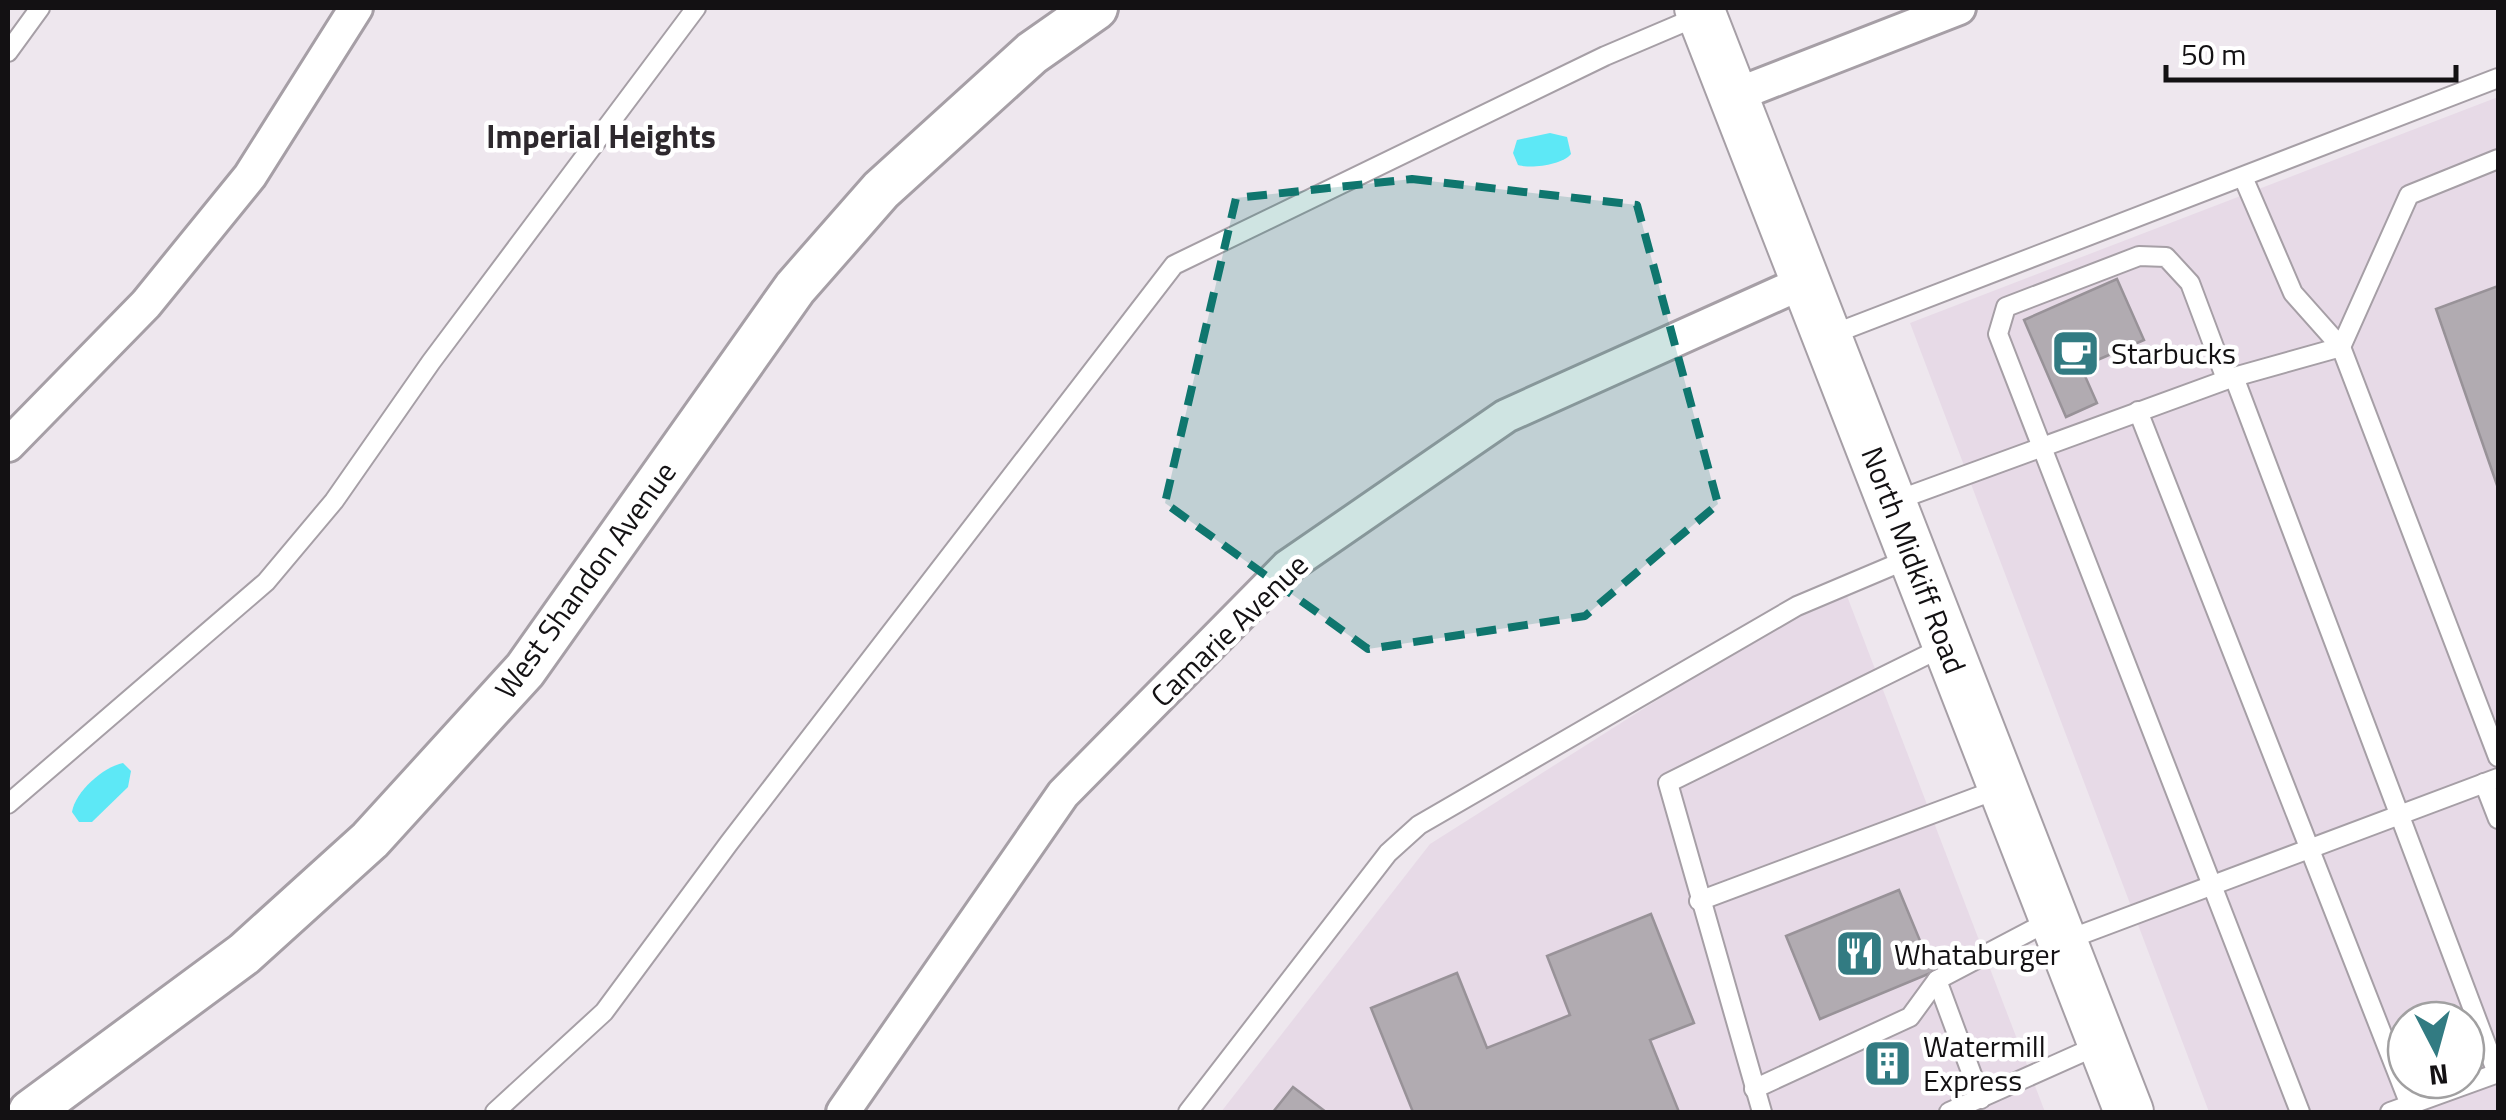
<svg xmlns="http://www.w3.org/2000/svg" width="2506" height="1120" font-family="'Titillium Web',sans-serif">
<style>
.built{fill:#e7dae7;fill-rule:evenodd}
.water{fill:#5de8f6}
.building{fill:#b1abb1;stroke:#989298;stroke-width:2.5}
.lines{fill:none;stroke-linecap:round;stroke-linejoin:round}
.service-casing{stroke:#a69fa6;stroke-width:22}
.minor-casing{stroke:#a69fa6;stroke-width:38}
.tertiary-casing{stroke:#a69fa6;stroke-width:48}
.secondary-casing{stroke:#a69fa6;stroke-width:52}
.service{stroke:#fff;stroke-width:18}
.minor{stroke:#fff;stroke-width:32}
.tertiary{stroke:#fff;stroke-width:42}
.secondary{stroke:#fff;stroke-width:48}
.marked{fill:#0f766e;fill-opacity:0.2;stroke:#0f766e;stroke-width:8;stroke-dasharray:20 12;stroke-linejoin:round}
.labels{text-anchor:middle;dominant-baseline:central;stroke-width:9;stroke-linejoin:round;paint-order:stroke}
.poi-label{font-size:30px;fill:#131113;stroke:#fff;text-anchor:start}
.street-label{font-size:30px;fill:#131113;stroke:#fff}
.neighbourhood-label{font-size:32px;font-weight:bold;fill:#2d282d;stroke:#fff}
</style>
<rect width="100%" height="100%" fill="#eee7ee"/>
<g class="built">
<path d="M 2498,97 L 2498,1112 L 2209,1112 L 1910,323 ZM 2406,1020 L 2466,1020 L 2466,1080 L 2406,1080 Z"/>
<path d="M 1842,583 L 2045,1112 L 1221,1112 L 1430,844 Z"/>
</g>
<g class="water">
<path d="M 1550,133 L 1567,137 L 1571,154 C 1562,165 1531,169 1518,165 L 1513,153 L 1517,140 Z"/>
<path d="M 123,763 L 131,771 L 128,787 L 92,822 L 79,822 L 72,812 C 75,792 103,767 123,763 Z"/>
</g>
<g class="building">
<path d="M 2117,279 L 2144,340 L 2081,367 L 2097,403 L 2066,417 L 2024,320 Z"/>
<path d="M 2498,286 L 2498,488 L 2436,309 Z"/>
<path d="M 1899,890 L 1933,972 L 1820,1019 L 1786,936 Z"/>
<path d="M 1651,914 L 1694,1023 L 1650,1040 L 1679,1112 L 1413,1112 L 1371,1008 L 1457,973 L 1487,1048 L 1570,1015 L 1547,956 Z"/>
<path d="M 1894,1047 L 1903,1069 L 1881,1077 L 1873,1056 Z"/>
<path d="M 1293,1087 L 1326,1112 L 1273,1112 Z"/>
</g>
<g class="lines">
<defs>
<g id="service">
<path d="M 8,52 L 40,8"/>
<path d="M 2243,177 L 2293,293 L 2341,347 L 2409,195 L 2498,159"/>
<path d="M 1828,336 L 2498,78"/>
<path d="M 2234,377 L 2497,1073"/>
<path d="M 2226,379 L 2190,283 L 2166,257 L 2139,256 L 2006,307 L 1998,334 L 2300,1112"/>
<path d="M 2138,411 L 2410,1105"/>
<path d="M 1892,502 L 2234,377 L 2341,347 L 2498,757"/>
<path d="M 2484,783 L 2498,819"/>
<path d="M 8,804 L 266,582 L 334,501 L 431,362 L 696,8"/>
<path d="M 1699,901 L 2001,788"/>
<path d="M 2064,941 L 2498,778"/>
<path d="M 1937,980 L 1981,1099"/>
<path d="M 1754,1089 L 1910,1017 L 1937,980 L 2053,919"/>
<path d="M 495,1112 L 604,1012 L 729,843 L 1174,265 L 1605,56 L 1699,16"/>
<path d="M 1188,1112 L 1388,853 L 1419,825 L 1797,606 L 1913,557"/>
<path d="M 1762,1112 L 1668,783 L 1947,645"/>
<path d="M 1949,1112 L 2099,1045"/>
<path d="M 2390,1112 L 2498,1073"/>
</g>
<g id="minor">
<path d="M 1733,96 L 1959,8"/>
<path d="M 8,445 L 146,304 L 250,176 L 356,8"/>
<path d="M 843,1112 L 1063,794 L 1287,567 L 1506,416 L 1806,281"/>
</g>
<path id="tertiary" d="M 30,1112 L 244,954 L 370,840 L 525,670 L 795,288 L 881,190 L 1032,53 L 1096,8"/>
<path id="secondary" d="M 1699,8 L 2129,1112"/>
</defs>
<use href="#service" class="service-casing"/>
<use href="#minor" class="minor-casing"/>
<use href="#tertiary" class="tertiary-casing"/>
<use href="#secondary" class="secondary-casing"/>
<use href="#service" class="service"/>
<use href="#minor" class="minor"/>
<use href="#tertiary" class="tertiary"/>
<use href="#secondary" class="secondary"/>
</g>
<path class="marked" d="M 1412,179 L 1637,205 L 1718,504 L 1585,616 L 1368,649 L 1165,503 L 1236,198 Z"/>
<defs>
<symbol id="cafe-square" viewBox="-11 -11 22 22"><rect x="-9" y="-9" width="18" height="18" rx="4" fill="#327b82" stroke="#fff"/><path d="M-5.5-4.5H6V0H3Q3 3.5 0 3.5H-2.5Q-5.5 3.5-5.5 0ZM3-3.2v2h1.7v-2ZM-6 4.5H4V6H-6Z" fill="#fff"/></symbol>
<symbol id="restaurant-square" viewBox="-11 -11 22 22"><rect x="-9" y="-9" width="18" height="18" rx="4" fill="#327b82" stroke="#fff"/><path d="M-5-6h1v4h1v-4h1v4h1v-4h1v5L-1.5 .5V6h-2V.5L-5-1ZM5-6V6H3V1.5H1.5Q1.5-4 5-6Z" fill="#fff"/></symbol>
<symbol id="building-square" viewBox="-11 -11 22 22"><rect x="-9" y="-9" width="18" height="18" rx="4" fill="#327b82" stroke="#fff"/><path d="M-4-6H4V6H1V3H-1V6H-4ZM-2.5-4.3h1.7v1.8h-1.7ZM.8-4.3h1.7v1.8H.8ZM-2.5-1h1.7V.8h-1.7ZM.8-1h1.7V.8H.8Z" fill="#fff"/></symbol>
</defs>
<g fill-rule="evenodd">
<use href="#cafe-square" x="2048" y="326" width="55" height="55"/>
<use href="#restaurant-square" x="1832" y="926" width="55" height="55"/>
<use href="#building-square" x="1860" y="1036" width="55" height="55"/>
</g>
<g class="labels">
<g class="poi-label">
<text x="2111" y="353">Starbucks</text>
<text x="1894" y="954">Whataburger</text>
<text x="1923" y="1046">Watermill<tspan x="1923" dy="34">Express</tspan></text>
</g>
<g class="street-label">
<text transform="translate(1914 560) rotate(69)">North Midkiff Road</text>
<text transform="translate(585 580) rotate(-54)">West Shandon Avenue</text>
<text transform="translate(1229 630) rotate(-44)">Camarie Avenue</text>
</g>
<g class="neighbourhood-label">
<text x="601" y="136">Imperial Heights</text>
</g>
</g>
<rect width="2506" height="1120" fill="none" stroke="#131113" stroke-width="20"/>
<g transform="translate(2436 1050) rotate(174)"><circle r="48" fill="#ffffff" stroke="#a1a0a1" stroke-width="2.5"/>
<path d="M0-8L18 38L0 25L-18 38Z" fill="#327b82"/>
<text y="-15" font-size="28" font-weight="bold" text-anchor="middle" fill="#131113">N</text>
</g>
<path d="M2166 65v15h290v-15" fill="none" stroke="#131113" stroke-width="5"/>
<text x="2181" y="65" font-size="30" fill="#131113" stroke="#ffffff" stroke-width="8" paint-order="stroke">50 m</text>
</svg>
